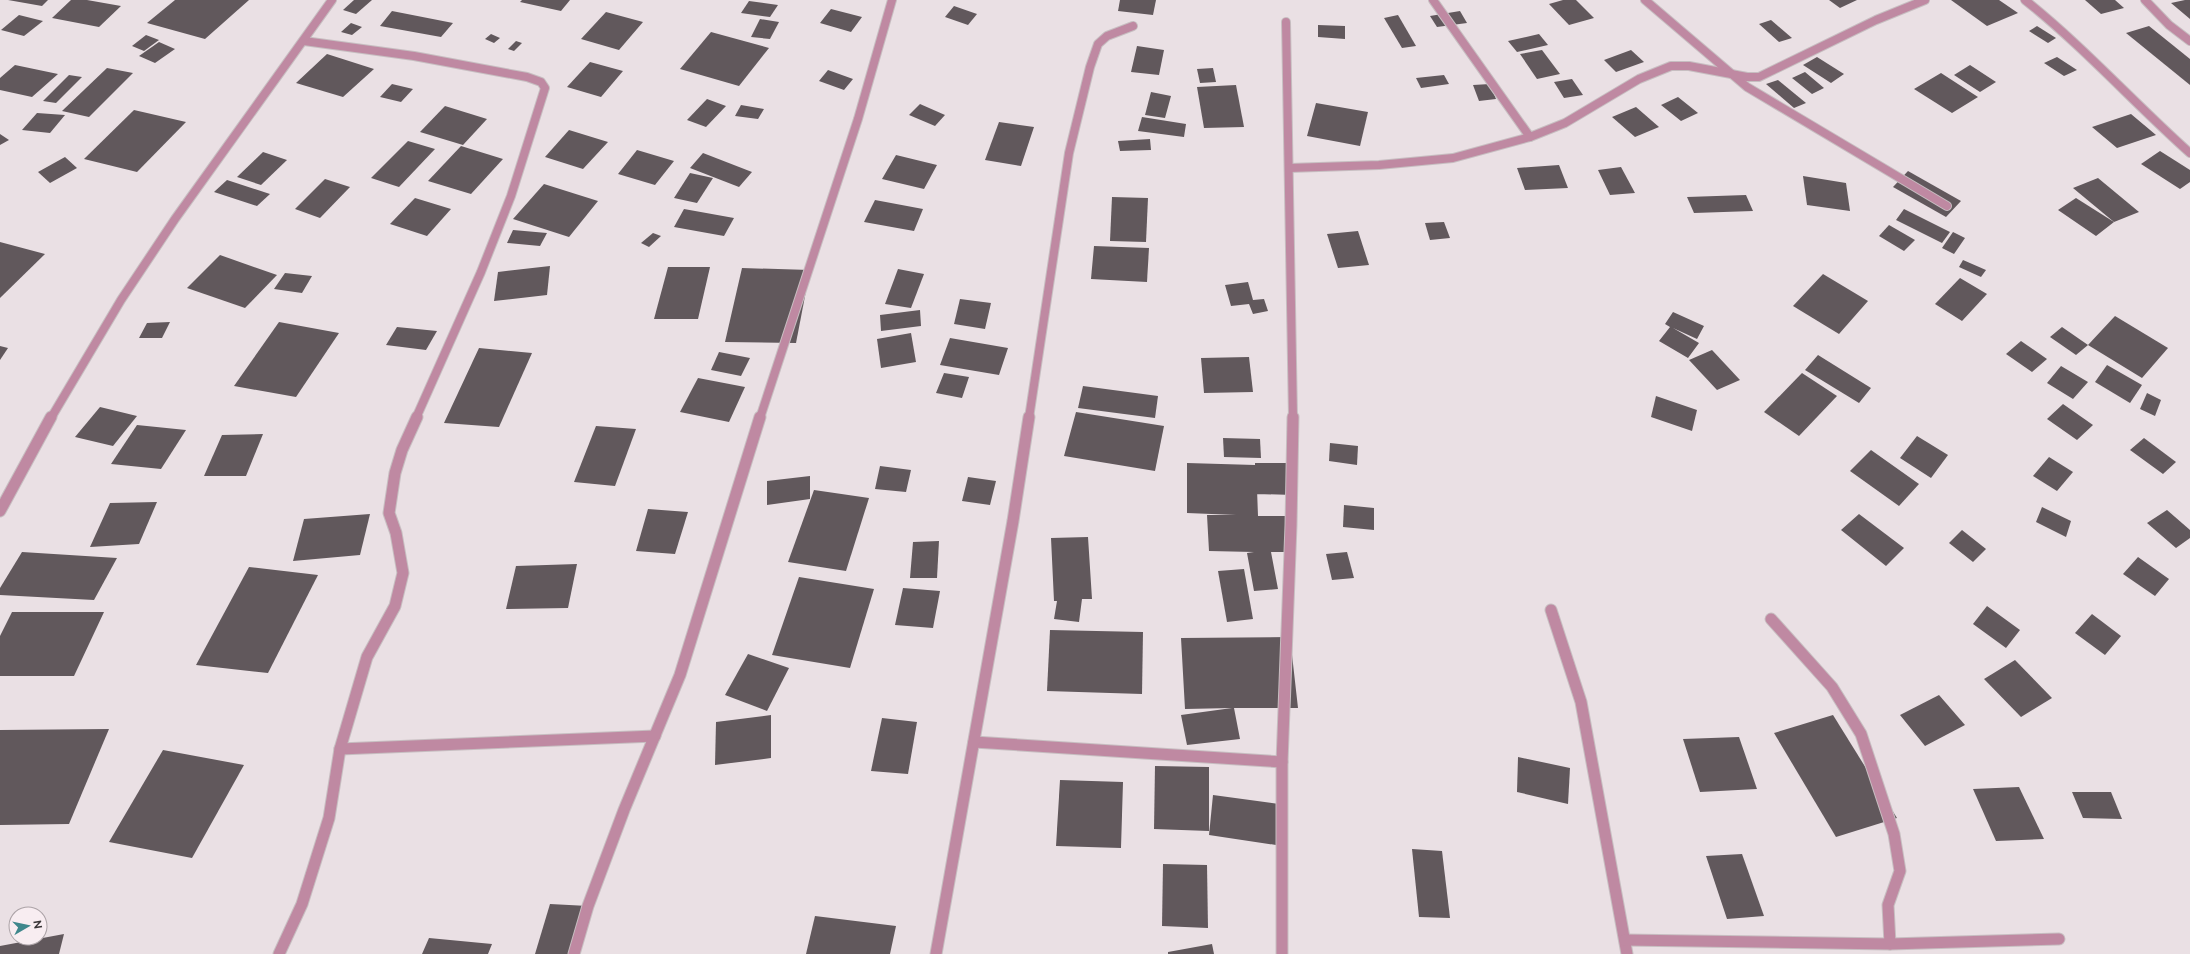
<svg xmlns="http://www.w3.org/2000/svg" width="2190" height="954" font-family="Raleway,sans-serif">
<style>
.building{fill:#61585c}
.lines{fill:none;stroke-linecap:round;stroke-linejoin:round}
.minor-far1-casing{stroke:#c7bec1;stroke-width:10}
.minor-casing{stroke:#c7bec1;stroke-width:13}
.minor-far1{stroke:#bf89a2;stroke-width:8}
.minor{stroke:#bf89a2;stroke-width:11}
</style>
<rect width="100%" height="100%" fill="#eae0e4"/>
<g class="building">
<path d="M 8,0 L 48,0 L 42,6 Z"/>
<path d="M 71,0 L 87,0 L 121,6 L 99,27 L 52,18 Z"/>
<path d="M 175,0 L 249,0 L 205,39 L 147,23 Z"/>
<path d="M 354,0 L 372,0 L 356,14 L 343,10 Z"/>
<path d="M 522,0 L 570,0 L 561,11 L 520,2 Z"/>
<path d="M 1120,0 L 1156,0 L 1153,15 L 1118,11 Z"/>
<path d="M 1563,0 L 1576,0 L 1594,18 L 1569,25 L 1549,4 Z"/>
<path d="M 1829,0 L 1857,0 L 1840,8 Z"/>
<path d="M 1951,0 L 1999,0 L 2018,13 L 1987,26 Z"/>
<path d="M 2085,0 L 2115,0 L 2124,8 L 2101,14 Z"/>
<path d="M 2190,0 L 2190,19 L 2171,3 L 2185,0 Z"/>
<path d="M 749,1 L 778,5 L 770,17 L 741,13 Z"/>
<path d="M 954,6 L 977,14 L 968,25 L 945,17 Z"/>
<path d="M 831,9 L 862,17 L 851,32 L 820,23 Z"/>
<path d="M 392,11 L 453,23 L 441,37 L 380,26 Z"/>
<path d="M 1460,11 L 1467,23 L 1437,27 L 1430,16 Z"/>
<path d="M 606,12 L 643,22 L 619,50 L 581,39 Z"/>
<path d="M 19,15 L 43,21 L 24,36 L 1,30 Z"/>
<path d="M 1398,15 L 1416,46 L 1402,48 L 1384,18 Z"/>
<path d="M 760,19 L 779,22 L 770,39 L 751,37 Z"/>
<path d="M 1771,20 L 1792,38 L 1779,42 L 1759,24 Z"/>
<path d="M 351,23 L 362,27 L 352,35 L 341,32 Z"/>
<path d="M 1318,25 L 1345,26 L 1345,39 L 1318,37 Z"/>
<path d="M 2037,26 L 2056,38 L 2048,43 L 2029,31 Z"/>
<path d="M 2149,26 L 2190,59 L 2190,85 L 2126,33 Z"/>
<path d="M 711,32 L 769,48 L 739,86 L 680,69 Z"/>
<path d="M 491,34 L 500,38 L 494,43 L 485,39 Z"/>
<path d="M 1539,34 L 1548,45 L 1517,52 L 1508,41 Z"/>
<path d="M 146,35 L 159,40 L 144,51 L 132,46 Z"/>
<path d="M 516,41 L 522,43 L 514,51 L 508,49 Z"/>
<path d="M 159,42 L 175,49 L 155,63 L 139,56 Z"/>
<path d="M 1137,46 L 1164,50 L 1159,75 L 1131,72 Z"/>
<path d="M 1542,50 L 1560,74 L 1537,79 L 1520,54 Z"/>
<path d="M 1631,50 L 1644,62 L 1616,72 L 1604,60 Z"/>
<path d="M 327,54 L 374,69 L 343,97 L 296,83 Z"/>
<path d="M 1817,57 L 1844,74 L 1831,83 L 1803,65 Z"/>
<path d="M 2057,57 L 2077,70 L 2064,76 L 2044,63 Z"/>
<path d="M 590,62 L 623,71 L 601,97 L 567,87 Z"/>
<path d="M 15,65 L 58,74 L 32,97 L 0,90 L 0,78 Z"/>
<path d="M 1970,65 L 1996,82 L 1980,92 L 1954,75 Z"/>
<path d="M 107,68 L 133,73 L 89,117 L 62,111 Z"/>
<path d="M 1213,68 L 1216,82 L 1200,83 L 1197,69 Z"/>
<path d="M 828,70 L 853,79 L 844,90 L 819,81 Z"/>
<path d="M 1805,72 L 1824,88 L 1812,94 L 1792,78 Z"/>
<path d="M 1941,73 L 1978,97 L 1952,113 L 1914,89 Z"/>
<path d="M 69,75 L 82,77 L 56,103 L 43,101 Z"/>
<path d="M 1444,75 L 1449,84 L 1421,88 L 1416,78 Z"/>
<path d="M 1572,79 L 1583,95 L 1564,98 L 1554,82 Z"/>
<path d="M 1778,80 L 1806,103 L 1794,108 L 1766,84 Z"/>
<path d="M 392,84 L 413,89 L 401,102 L 380,97 Z"/>
<path d="M 1490,84 L 1496,99 L 1479,101 L 1473,85 Z"/>
<path d="M 1236,85 L 1244,127 L 1204,128 L 1197,87 Z"/>
<path d="M 1151,92 L 1171,96 L 1165,118 L 1145,115 Z"/>
<path d="M 1678,97 L 1698,113 L 1681,121 L 1661,105 Z"/>
<path d="M 707,99 L 726,106 L 706,127 L 687,120 Z"/>
<path d="M 1316,103 L 1368,112 L 1360,146 L 1307,136 Z"/>
<path d="M 920,104 L 945,115 L 935,126 L 909,115 Z"/>
<path d="M 741,105 L 764,109 L 758,119 L 735,116 Z"/>
<path d="M 445,106 L 487,119 L 463,145 L 420,132 Z"/>
<path d="M 1636,107 L 1659,127 L 1635,137 L 1612,117 Z"/>
<path d="M 134,110 L 186,122 L 137,172 L 84,159 Z"/>
<path d="M 37,113 L 65,115 L 50,133 L 22,130 Z"/>
<path d="M 2131,114 L 2156,135 L 2117,148 L 2092,127 Z"/>
<path d="M 1142,117 L 1186,124 L 1184,137 L 1138,131 Z"/>
<path d="M 999,122 L 1034,127 L 1021,166 L 985,160 Z"/>
<path d="M 569,130 L 608,142 L 583,169 L 545,157 Z"/>
<path d="M 0,134 L 9,140 L 0,145 Z"/>
<path d="M 1150,139 L 1151,150 L 1120,151 L 1118,141 Z"/>
<path d="M 408,141 L 435,149 L 399,187 L 371,178 Z"/>
<path d="M 461,146 L 503,159 L 471,194 L 428,181 Z"/>
<path d="M 637,150 L 674,161 L 655,185 L 618,174 Z"/>
<path d="M 2160,151 L 2190,170 L 2190,182 L 2180,189 L 2141,164 Z"/>
<path d="M 263,152 L 287,160 L 261,185 L 237,177 Z"/>
<path d="M 703,153 L 752,172 L 739,187 L 690,168 Z"/>
<path d="M 896,155 L 937,165 L 924,189 L 882,179 Z"/>
<path d="M 65,157 L 77,168 L 50,183 L 38,172 Z"/>
<path d="M 1559,165 L 1568,188 L 1525,190 L 1517,168 Z"/>
<path d="M 1621,167 L 1635,193 L 1610,195 L 1598,170 Z"/>
<path d="M 1908,171 L 1961,201 L 1946,217 L 1893,187 Z"/>
<path d="M 690,173 L 713,178 L 697,203 L 674,198 Z"/>
<path d="M 1803,176 L 1846,183 L 1850,211 L 1807,205 Z"/>
<path d="M 2098,178 L 2139,212 L 2114,222 L 2073,188 Z"/>
<path d="M 325,179 L 350,187 L 320,218 L 295,209 Z"/>
<path d="M 227,180 L 270,194 L 257,206 L 214,192 Z"/>
<path d="M 544,184 L 598,201 L 569,237 L 513,219 Z"/>
<path d="M 1746,195 L 1753,211 L 1694,213 L 1687,197 Z"/>
<path d="M 1112,197 L 1148,198 L 1146,242 L 1110,241 Z"/>
<path d="M 415,198 L 451,209 L 427,236 L 390,224 Z"/>
<path d="M 2076,198 L 2114,222 L 2096,236 L 2058,210 Z"/>
<path d="M 875,200 L 923,209 L 914,231 L 864,222 Z"/>
<path d="M 684,209 L 734,218 L 724,236 L 674,227 Z"/>
<path d="M 1904,209 L 1950,232 L 1942,243 L 1896,220 Z"/>
<path d="M 1444,222 L 1450,238 L 1430,240 L 1425,223 Z"/>
<path d="M 1889,225 L 1915,240 L 1904,251 L 1879,236 Z"/>
<path d="M 513,230 L 547,233 L 540,246 L 507,243 Z"/>
<path d="M 1358,231 L 1369,265 L 1338,268 L 1327,234 Z"/>
<path d="M 1953,232 L 1965,238 L 1954,254 L 1942,248 Z"/>
<path d="M 653,233 L 661,236 L 649,247 L 641,243 Z"/>
<path d="M 0,242 L 45,254 L 0,298 Z"/>
<path d="M 1094,246 L 1149,248 L 1147,282 L 1091,279 Z"/>
<path d="M 220,255 L 277,275 L 245,308 L 187,288 Z"/>
<path d="M 1963,260 L 1986,270 L 1981,277 L 1959,267 Z"/>
<path d="M 550,266 L 547,295 L 494,301 L 498,272 Z"/>
<path d="M 668,267 L 710,267 L 698,319 L 654,319 Z"/>
<path d="M 742,268 L 810,270 L 796,343 L 725,342 Z"/>
<path d="M 898,269 L 924,274 L 911,308 L 885,304 Z"/>
<path d="M 285,273 L 312,276 L 302,293 L 274,289 Z"/>
<path d="M 1823,274 L 1868,301 L 1839,334 L 1793,306 Z"/>
<path d="M 1960,278 L 1987,294 L 1962,321 L 1935,304 Z"/>
<path d="M 1248,282 L 1253,300 L 1264,299 L 1268,311 L 1253,314 L 1249,304 L 1231,306 L 1225,285 Z"/>
<path d="M 960,299 L 991,303 L 985,329 L 954,324 Z"/>
<path d="M 920,310 L 921,326 L 881,331 L 880,315 Z"/>
<path d="M 1673,312 L 1704,326 L 1697,339 L 1673,328 L 1699,343 L 1688,358 L 1659,341 L 1670,327 L 1665,324 Z"/>
<path d="M 2115,316 L 2168,348 L 2142,378 L 2088,345 Z"/>
<path d="M 170,322 L 162,338 L 139,338 L 147,323 Z"/>
<path d="M 279,322 L 339,333 L 296,397 L 234,386 Z"/>
<path d="M 397,327 L 437,331 L 426,350 L 386,345 Z"/>
<path d="M 2062,327 L 2088,345 L 2076,355 L 2050,337 Z"/>
<path d="M 911,333 L 916,362 L 881,368 L 877,339 Z"/>
<path d="M 950,338 L 1008,348 L 999,375 L 940,365 Z"/>
<path d="M 2021,341 L 2047,359 L 2032,372 L 2006,354 Z"/>
<path d="M 0,346 L 8,348 L 0,360 Z"/>
<path d="M 479,348 L 532,353 L 499,427 L 444,423 Z"/>
<path d="M 1712,350 L 1740,380 L 1717,390 L 1689,360 Z"/>
<path d="M 719,352 L 750,358 L 741,376 L 711,370 Z"/>
<path d="M 1818,355 L 1871,388 L 1859,403 L 1805,370 Z"/>
<path d="M 1249,357 L 1253,392 L 1204,393 L 1201,358 Z"/>
<path d="M 2107,365 L 2142,385 L 2130,403 L 2095,382 Z"/>
<path d="M 2061,366 L 2088,382 L 2073,399 L 2047,383 Z"/>
<path d="M 944,373 L 969,377 L 962,398 L 936,393 Z"/>
<path d="M 1802,373 L 1837,396 L 1799,436 L 1764,412 Z"/>
<path d="M 698,378 L 745,387 L 729,422 L 680,412 Z"/>
<path d="M 1083,386 L 1158,396 L 1155,418 L 1078,408 Z"/>
<path d="M 2147,393 L 2161,400 L 2155,416 L 2140,409 Z"/>
<path d="M 1656,396 L 1697,410 L 1692,431 L 1651,417 Z"/>
<path d="M 2063,404 L 2093,425 L 2077,440 L 2047,419 Z"/>
<path d="M 100,407 L 137,416 L 113,446 L 75,437 Z"/>
<path d="M 1076,412 L 1164,426 L 1155,471 L 1064,456 Z"/>
<path d="M 137,425 L 186,430 L 161,469 L 111,464 Z"/>
<path d="M 596,426 L 636,429 L 615,486 L 574,482 Z"/>
<path d="M 263,434 L 246,476 L 204,476 L 222,435 Z"/>
<path d="M 1917,436 L 1948,455 L 1931,478 L 1900,458 Z"/>
<path d="M 1223,438 L 1260,439 L 1261,458 L 1224,457 Z"/>
<path d="M 2144,438 L 2176,462 L 2163,474 L 2130,450 Z"/>
<path d="M 1330,443 L 1358,446 L 1357,465 L 1329,461 Z"/>
<path d="M 1871,450 L 1919,484 L 1899,506 L 1850,471 Z"/>
<path d="M 2049,457 L 2073,472 L 2057,491 L 2033,476 Z"/>
<path d="M 1187,463 L 1255,465 L 1255,463 L 1291,463 L 1294,495 L 1257,494 L 1257,489 L 1258,516 L 1294,516 L 1296,552 L 1271,552 L 1278,589 L 1254,591 L 1247,553 L 1254,552 L 1209,551 L 1207,515 L 1236,515 L 1187,513 Z"/>
<path d="M 880,466 L 911,470 L 906,492 L 875,489 Z"/>
<path d="M 810,476 L 810,499 L 767,505 L 767,481 Z"/>
<path d="M 968,477 L 996,481 L 990,505 L 962,501 Z"/>
<path d="M 814,490 L 869,498 L 846,571 L 788,562 Z"/>
<path d="M 157,502 L 139,544 L 90,547 L 110,503 Z"/>
<path d="M 1344,505 L 1374,508 L 1374,530 L 1343,527 Z"/>
<path d="M 2042,507 L 2071,521 L 2066,537 L 2036,522 Z"/>
<path d="M 648,509 L 688,512 L 675,554 L 636,551 Z"/>
<path d="M 2167,510 L 2190,530 L 2190,538 L 2176,548 L 2147,523 Z"/>
<path d="M 370,514 L 360,555 L 293,561 L 304,519 Z"/>
<path d="M 1859,514 L 1904,548 L 1886,566 L 1841,530 Z"/>
<path d="M 1962,530 L 1986,549 L 1973,562 L 1949,543 Z"/>
<path d="M 1088,537 L 1092,599 L 1082,599 L 1079,622 L 1054,619 L 1057,601 L 1054,601 L 1051,538 Z"/>
<path d="M 939,541 L 937,578 L 910,578 L 913,542 Z"/>
<path d="M 22,552 L 117,558 L 94,600 L 0,595 L 0,588 Z"/>
<path d="M 1347,552 L 1354,578 L 1332,580 L 1326,554 Z"/>
<path d="M 2138,557 L 2169,579 L 2155,596 L 2123,574 Z"/>
<path d="M 577,564 L 568,608 L 506,609 L 516,566 Z"/>
<path d="M 249,567 L 318,575 L 268,673 L 196,665 Z"/>
<path d="M 1244,569 L 1253,619 L 1227,622 L 1218,571 Z"/>
<path d="M 799,577 L 874,589 L 850,668 L 772,655 Z"/>
<path d="M 903,588 L 940,591 L 933,628 L 895,625 Z"/>
<path d="M 1987,606 L 2020,630 L 2006,648 L 1973,624 Z"/>
<path d="M 12,612 L 104,612 L 74,676 L 0,676 L 0,636 Z"/>
<path d="M 2092,614 L 2121,636 L 2105,655 L 2075,633 Z"/>
<path d="M 1050,630 L 1143,632 L 1142,694 L 1047,691 Z"/>
<path d="M 1290,637 L 1298,708 L 1234,708 L 1240,739 L 1187,745 L 1181,715 L 1232,708 L 1185,709 L 1181,638 Z"/>
<path d="M 748,654 L 789,668 L 767,711 L 725,695 Z"/>
<path d="M 2015,660 L 2052,698 L 2021,717 L 1984,679 Z"/>
<path d="M 1939,695 L 1965,725 L 1925,746 L 1900,715 Z"/>
<path d="M 771,715 L 771,758 L 715,765 L 716,722 Z"/>
<path d="M 1833,715 L 1897,818 L 1836,837 L 1774,733 Z"/>
<path d="M 882,718 L 917,722 L 908,774 L 871,771 Z"/>
<path d="M 109,729 L 69,824 L 0,825 L 0,730 Z"/>
<path d="M 1739,737 L 1757,789 L 1700,792 L 1683,739 Z"/>
<path d="M 163,750 L 244,765 L 192,858 L 109,842 Z"/>
<path d="M 1518,757 L 1570,768 L 1568,804 L 1517,792 Z"/>
<path d="M 1155,766 L 1209,767 L 1209,831 L 1154,829 Z"/>
<path d="M 1060,780 L 1123,782 L 1121,848 L 1056,846 Z"/>
<path d="M 2019,787 L 2044,839 L 1996,841 L 1973,789 Z"/>
<path d="M 2072,792 L 2111,792 L 2122,819 L 2083,818 Z"/>
<path d="M 1213,795 L 1279,804 L 1276,845 L 1209,835 Z"/>
<path d="M 1412,849 L 1442,851 L 1450,918 L 1419,917 Z"/>
<path d="M 1742,854 L 1764,916 L 1727,919 L 1706,856 Z"/>
<path d="M 1163,864 L 1207,865 L 1208,928 L 1162,926 Z"/>
<path d="M 550,904 L 588,906 L 574,954 L 535,954 Z"/>
<path d="M 815,916 L 896,926 L 890,954 L 806,954 Z"/>
<path d="M 64,934 L 59,954 L 0,954 L 0,946 Z"/>
<path d="M 429,938 L 492,944 L 488,954 L 422,954 Z"/>
<path d="M 1212,944 L 1214,954 L 1168,954 L 1168,952 Z"/>
</g>
<g class="lines">
<defs>
<g id="minor-far1">
<path d="M 1433,0 L 1530,137"/>
<path d="M 1645,0 L 1747,87 L 1947,206"/>
<path d="M 2025,0 C 2084,47 2134,103 2190,153"/>
<path d="M 2145,0 L 2169,25 L 2190,41"/>
<path d="M 1286,22 L 1293,418"/>
<path d="M 304,41 L 414,56 L 527,77 L 541,82 L 545,88 L 511,196 L 481,272 L 416,418"/>
<path d="M 1289,168 L 1379,165 L 1453,158 L 1530,137 L 1565,123 L 1639,79 L 1671,66 L 1689,66 L 1747,77 L 1759,77 L 1876,20 L 1925,0"/>
<path d="M 51,418 L 121,300 L 175,219 L 332,0"/>
<path d="M 760,418 L 858,119 L 892,0"/>
<path d="M 1029,418 L 1069,153 L 1090,67 L 1098,44 L 1107,36 L 1133,26"/>
</g>
<g id="minor">
<path d="M 0,511 L 51,417"/>
<path d="M 1551,610 L 1581,702 L 1627,954"/>
<path d="M 1771,619 L 1832,687 L 1861,734 L 1894,834 L 1900,871 L 1888,905 L 1890,944"/>
<path d="M 974,742 L 1282,762"/>
<path d="M 340,749 L 655,736"/>
<path d="M 1625,940 L 1890,944 L 2059,939"/>
<path d="M 279,954 L 302,904 L 329,818 L 340,749 L 367,657 L 395,606 L 403,573 L 396,533 L 389,513 L 395,473 L 402,450 L 417,417"/>
<path d="M 574,954 L 588,906 L 624,810 L 680,675 L 760,417"/>
<path d="M 936,954 L 1013,521 L 1029,417"/>
<path d="M 1282,954 L 1282,762 L 1291,525 L 1293,417"/>
</g>
</defs>
<use href="#minor-far1" class="minor-far1-casing"/>
<use href="#minor" class="minor-casing"/>
<use href="#minor-far1" class="minor-far1"/>
<use href="#minor" class="minor"/>
</g>
<g transform="translate(28 926) rotate(81)"><circle r="19" fill="#f8edf1" stroke="#aca3a7"/>
<path d="M0-3L7 15L0 10L-7 15Z" fill="#3f878c"/>
<text y="-6" font-size="11" font-weight="bold" text-anchor="middle" fill="#393537">N</text>
</g>
</svg>
